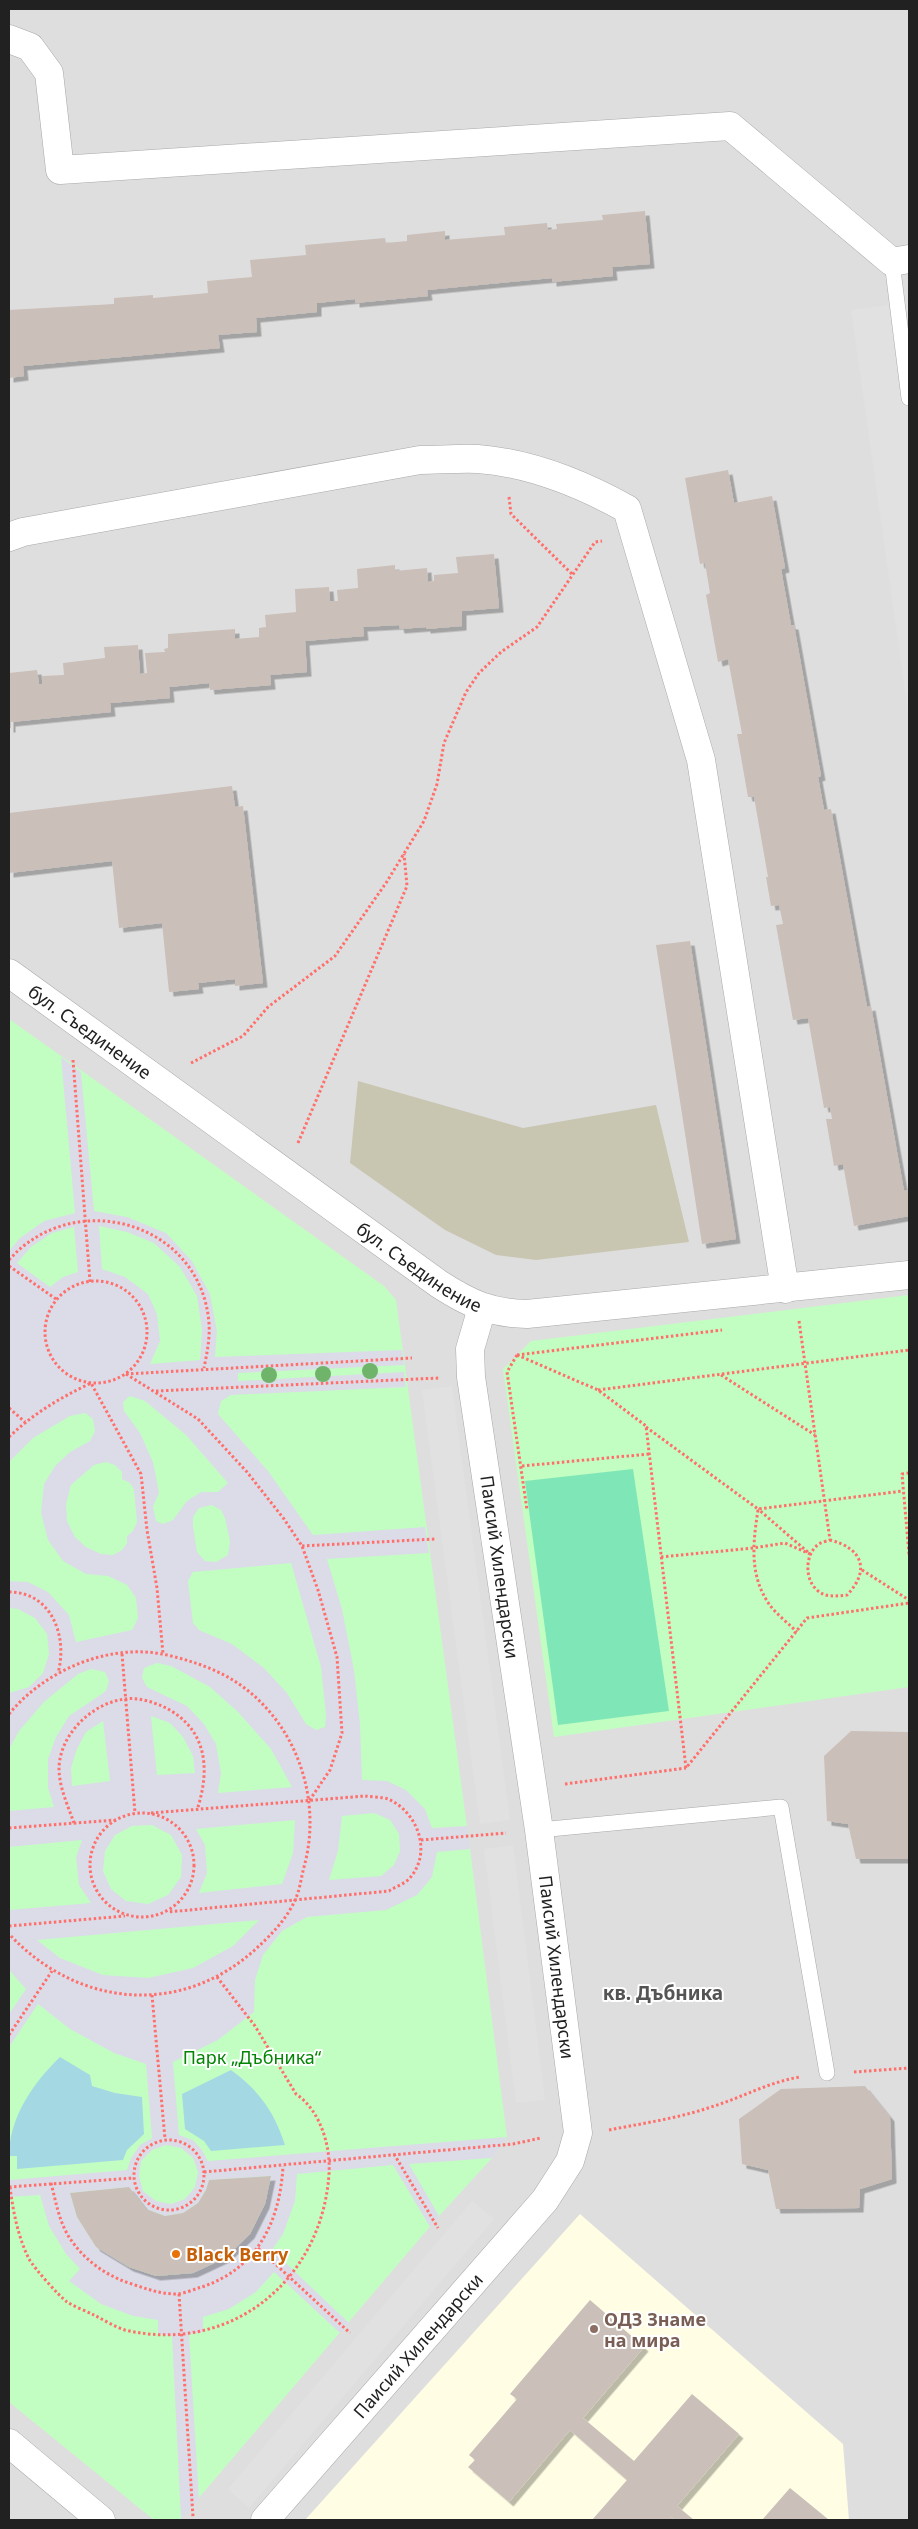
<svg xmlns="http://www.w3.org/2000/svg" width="918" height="2529" font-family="'Noto Sans',sans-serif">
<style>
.residential{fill:#dfdede}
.education{fill:#fffde3}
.construction{fill:#c8c6b1}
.park{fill:#c2fec2}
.pitch{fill:#7fe7b7}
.parking{fill:#e1e1e1}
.plaza{fill:#dbdce8;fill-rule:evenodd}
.water{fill:#a4d9e3}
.building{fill:#cabfb9;filter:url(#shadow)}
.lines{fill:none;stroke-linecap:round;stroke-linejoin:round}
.lane-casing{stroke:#a8a8a8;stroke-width:16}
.street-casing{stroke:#a8a8a8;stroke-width:29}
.path{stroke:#ff6f6b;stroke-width:3;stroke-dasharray:2.5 2.5;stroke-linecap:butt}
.lane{stroke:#fff;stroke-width:15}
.street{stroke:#fff;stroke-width:28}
.tree{fill:#6fb46a}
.food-dot{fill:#e8710a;stroke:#fff;stroke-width:2}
.education-dot{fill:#8d6e63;stroke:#fff;stroke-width:2}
.labels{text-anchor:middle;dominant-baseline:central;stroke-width:4;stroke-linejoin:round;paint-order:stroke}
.street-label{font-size:18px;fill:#212121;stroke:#fff}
.park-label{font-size:18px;fill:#038504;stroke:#fff}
.food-label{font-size:18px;font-weight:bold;fill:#c56008;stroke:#fff;text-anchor:start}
.education-label{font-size:18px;font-weight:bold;fill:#785e54;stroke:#fff;text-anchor:start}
.neighbourhood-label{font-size:19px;font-weight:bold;fill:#545454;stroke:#fff}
</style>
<defs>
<filter id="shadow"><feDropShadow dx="4.5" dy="4.5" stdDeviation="0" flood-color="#0004"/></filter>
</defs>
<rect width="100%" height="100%" fill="#f2ede7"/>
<rect class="residential" x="9" y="9" width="900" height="2511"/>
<path class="education" d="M 580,2214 L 843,2444 L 849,2520 L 305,2520 Z"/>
<path class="construction" d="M 358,1081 L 523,1128 L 656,1105 L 689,1242 L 536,1260 L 496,1255 L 445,1230 L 350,1163 Z"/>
<g class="park">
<path d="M 9,1019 L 384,1286 L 396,1300 L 470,1849 L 507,2137 L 492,2158 L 439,2216 L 180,2520 L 154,2520 L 9,2402 Z"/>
<path d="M 909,1295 L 909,1687 L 554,1737 L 503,1369 L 531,1341 Z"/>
</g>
<path class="pitch" d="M 633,1469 L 669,1711 L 558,1725 L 525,1481 Z"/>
<g class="parking">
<path d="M 909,302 L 909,719 L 851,310 Z"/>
<path d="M 452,1386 L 510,1820 L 480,1824 L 422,1390 Z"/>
<path d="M 513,1845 L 545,2100 L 516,2103 L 484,1849 Z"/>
<path d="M 472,2201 L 494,2219 L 249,2508 L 228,2489 Z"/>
</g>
<path class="plaza" d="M 61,1057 L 81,1072 L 94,1211 L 127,1217 L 166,1233 L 192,1261 L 210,1294 L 217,1331 L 215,1357 L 402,1350 L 404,1365 L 238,1373 L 238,1381 L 404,1372 L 406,1387 L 231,1395 L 221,1401 L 218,1414 L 268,1471 L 313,1535 L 425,1527 L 429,1553 L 327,1559 L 342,1609 L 354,1670 L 360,1724 L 362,1780 L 387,1781 L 406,1790 L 425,1809 L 432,1828 L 467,1826 L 470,1849 L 437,1852 L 432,1877 L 417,1895 L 386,1910 L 307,1917 L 282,1931 L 263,1955 L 255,1980 L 254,2012 L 218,2040 L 173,2062 L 179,2135 L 193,2140 L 202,2150 L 208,2161 L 507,2137 L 492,2158 L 409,2164 L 439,2216 L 430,2227 L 393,2165 L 297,2174 L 295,2201 L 283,2234 L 272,2250 L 349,2323 L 340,2333 L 274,2272 L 256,2292 L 229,2309 L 203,2317 L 203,2332 L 189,2334 L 199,2499 L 181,2519 L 172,2336 L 158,2334 L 158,2320 L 133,2316 L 101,2304 L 69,2281 L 80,2269 L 66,2254 L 49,2226 L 40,2195 L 9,2197 L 9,2180 L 127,2170 L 131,2158 L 140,2145 L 152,2138 L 146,2064 L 114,2053 L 70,2029 L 38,2004 L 9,2047 L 9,2014 L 26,1989 L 9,1970 L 9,1910 L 91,1903 L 79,1885 L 76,1857 L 82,1840 L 9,1847 L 9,1811 L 54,1807 L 48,1788 L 48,1759 L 56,1737 L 69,1716 L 106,1691 L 109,1681 L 105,1672 L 91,1669 L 78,1674 L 44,1702 L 19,1731 L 9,1749 L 9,1693 L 29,1687 L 43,1673 L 49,1654 L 47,1634 L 35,1618 L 18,1609 L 9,1608 L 9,1581 L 28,1582 L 48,1592 L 69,1615 L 76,1642 L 132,1630 L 138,1618 L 136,1598 L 127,1585 L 108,1576 L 86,1574 L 63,1561 L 48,1540 L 41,1513 L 44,1484 L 55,1466 L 70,1452 L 90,1441 L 95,1431 L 93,1419 L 85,1413 L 70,1416 L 33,1438 L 9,1462 L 9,1251 L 20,1238 L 44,1221 L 75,1213 ZM 99,1226 L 127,1232 L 154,1243 L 180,1267 L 197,1296 L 202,1330 L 200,1360 L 150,1364 L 160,1341 L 157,1314 L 148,1294 L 125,1277 L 102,1269 ZM 74,1227 L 78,1272 L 63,1277 L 50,1287 L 17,1263 L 31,1247 L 52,1233 ZM 130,1396 L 145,1401 L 186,1435 L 228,1483 L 218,1492 L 201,1492 L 187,1501 L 173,1520 L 163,1524 L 156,1521 L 153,1506 L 159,1493 L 153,1462 L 140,1433 L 124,1411 L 123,1402 ZM 106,1462 L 115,1465 L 122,1472 L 122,1479 L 130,1483 L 134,1490 L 137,1522 L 133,1531 L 127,1536 L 127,1543 L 122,1550 L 113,1555 L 101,1554 L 86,1547 L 75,1537 L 67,1521 L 66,1504 L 71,1485 L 94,1465 ZM 212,1505 L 221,1510 L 225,1518 L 230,1541 L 228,1555 L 216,1562 L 205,1561 L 197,1552 L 193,1526 L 193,1517 L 199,1508 ZM 291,1563 L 321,1667 L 326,1715 L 325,1727 L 316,1730 L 306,1724 L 287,1693 L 264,1668 L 232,1644 L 199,1630 L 193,1623 L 188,1581 L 193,1572 ZM 157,1663 L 171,1666 L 210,1687 L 238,1712 L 271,1749 L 292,1787 L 218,1793 L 221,1773 L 216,1744 L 204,1724 L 187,1706 L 147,1687 L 142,1678 L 144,1668 ZM 151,1716 L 170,1723 L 183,1737 L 193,1756 L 195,1773 L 157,1775 ZM 103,1721 L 110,1781 L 72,1786 L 71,1768 L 77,1749 L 86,1732 ZM 374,1813 L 390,1820 L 399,1834 L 400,1851 L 394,1865 L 381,1876 L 329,1880 L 338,1851 L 342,1816 ZM 295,1820 L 293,1853 L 282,1884 L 199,1893 L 207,1873 L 205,1845 L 196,1829 ZM 152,1825 L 171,1835 L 182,1855 L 181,1877 L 168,1895 L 148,1904 L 126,1901 L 111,1889 L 103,1871 L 105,1851 L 115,1835 L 132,1826 ZM 259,1920 L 233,1946 L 193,1968 L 148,1978 L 103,1975 L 60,1958 L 37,1940 ZM 166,2145 L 181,2148 L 193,2158 L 198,2172 L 195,2187 L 185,2199 L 171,2204 L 156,2201 L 143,2191 L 139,2176 L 141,2161 L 152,2150 ZM 271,2176 L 265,2204 L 250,2234 L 225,2258 L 192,2273 L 156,2276 L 129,2267 L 96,2247 L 77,2217 L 70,2193 L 129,2187 L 146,2209 L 165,2216 L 183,2213 L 198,2203 L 206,2190 L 209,2180 Z"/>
<g class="water">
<path d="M 60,2057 L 90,2075 L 92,2086 L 115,2093 L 142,2097 L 144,2134 L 127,2150 L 123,2160 L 17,2169 L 17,2156 L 9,2156 C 9,2118 33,2083 60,2057 Z"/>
<path d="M 231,2070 C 259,2090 275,2113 285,2145 L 211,2151 L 204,2141 L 185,2129 L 182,2094 Z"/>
</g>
<g class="building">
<path d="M 645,211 L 650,264 L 612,267 L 613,276 L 552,282 L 552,278 L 427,290 L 428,296 L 355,303 L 355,299 L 317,303 L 317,312 L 256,318 L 257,332 L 218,335 L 220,348 L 23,366 L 24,376 L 9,378 L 9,310 L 114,304 L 114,298 L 153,295 L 153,298 L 208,293 L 207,281 L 252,277 L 250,260 L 306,255 L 305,245 L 385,238 L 386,243 L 407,241 L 407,235 L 445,231 L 445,240 L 505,235 L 504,227 L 547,223 L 548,230 L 557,229 L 556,224 L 603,220 L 602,215 Z"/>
<path d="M 728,470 L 734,503 L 772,496 L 785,568 L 781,569 L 791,625 L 794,625 L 821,776 L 818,777 L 824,810 L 831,809 L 867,1007 L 871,1006 L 904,1191 L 908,1190 L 909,1216 L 854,1226 L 843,1164 L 834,1166 L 826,1119 L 832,1119 L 830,1107 L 824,1108 L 808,1018 L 793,1020 L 776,925 L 783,924 L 779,905 L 771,906 L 766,877 L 768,877 L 754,797 L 748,797 L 737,734 L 742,734 L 728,659 L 718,662 L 706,595 L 710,593 L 705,563 L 700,564 L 685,478 Z"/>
<path d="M 494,554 L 499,608 L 462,611 L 462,626 L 426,629 L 426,627 L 400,629 L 399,625 L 363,627 L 364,636 L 305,641 L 307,672 L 270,675 L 271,685 L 210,690 L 209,683 L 169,687 L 170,698 L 110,703 L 111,712 L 11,722 L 11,728 L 9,728 L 9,673 L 37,670 L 39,684 L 42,684 L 42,676 L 64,675 L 63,663 L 105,658 L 104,647 L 138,645 L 140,674 L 147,673 L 145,653 L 165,652 L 164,649 L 168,648 L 168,634 L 235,629 L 235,639 L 259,637 L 259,628 L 266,627 L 265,615 L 296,612 L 295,589 L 329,587 L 330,601 L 338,601 L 337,590 L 358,588 L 357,569 L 395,565 L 395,571 L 427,568 L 428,582 L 434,581 L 434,575 L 458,573 L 456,557 Z"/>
<path d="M 232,786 L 235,807 L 243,806 L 263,983 L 235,986 L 235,979 L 198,983 L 199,989 L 169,992 L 162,923 L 119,928 L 112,861 L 9,873 L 9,813 Z"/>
<path d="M 690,941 L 736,1239 L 702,1244 L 656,945 Z"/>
<path d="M 851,1731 L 909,1732 L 909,1859 L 856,1859 L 848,1824 L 827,1821 L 824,1756 Z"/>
<path d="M 865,2086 L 890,2117 L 892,2179 L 860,2189 L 859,2208 L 776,2209 L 768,2170 L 742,2164 L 739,2119 L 781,2089 Z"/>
<path d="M 271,2176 L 265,2204 L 250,2234 L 225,2258 L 193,2273 L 156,2276 L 129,2267 L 96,2247 L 77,2217 L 70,2193 L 129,2187 L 146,2209 L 165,2216 L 183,2213 L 198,2203 L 206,2190 L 209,2180 Z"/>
<path d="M 590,2300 L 644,2347 L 583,2418 L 634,2461 L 692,2394 L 739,2434 L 677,2506 L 694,2520 L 675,2520 L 671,2517 L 669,2520 L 592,2520 L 627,2480 L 570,2430 L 509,2502 L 468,2467 L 475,2460 L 469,2455 L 517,2399 L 510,2394 Z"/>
<path d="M 790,2488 L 829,2520 L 762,2520 Z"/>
</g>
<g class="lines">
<defs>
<g id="lane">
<path d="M 892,262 L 909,398"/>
<path d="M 539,1830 L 781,1807 L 827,2073"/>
</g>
<g id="street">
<path d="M 9,39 L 30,47 L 49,73 L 60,170 L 730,126 L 892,262 L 909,259"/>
<path d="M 9,537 L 23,532 L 420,460 C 439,460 459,458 478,459 C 530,463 582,484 627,509 L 701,760 L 785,1289"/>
<path id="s1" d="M 9,973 L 439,1284 C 470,1304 490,1313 527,1314 L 909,1275"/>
<path d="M 9,2443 L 101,2520"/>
<path id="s2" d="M 265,2520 L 545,2200 L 570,2161 L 578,2133 L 539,1830 L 471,1377 L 470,1349 L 482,1308"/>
</g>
</defs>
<use href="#lane" class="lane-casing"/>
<use href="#street" class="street-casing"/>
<g class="path">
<path d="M 509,497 L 511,514 L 573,575"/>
<path d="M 73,1060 L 90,1282"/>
<path d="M 191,1063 L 243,1036 L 268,1007 L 335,956 L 386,883 L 424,821 L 437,784 L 444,743 L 466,692 L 479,673 L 501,652 L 537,627 L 595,542 L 602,541"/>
<path d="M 298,1143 L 407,886 L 404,854"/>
<path d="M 9,1260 C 74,1186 201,1222 209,1323 C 210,1339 207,1353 204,1368"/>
<path d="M 9,1266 L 56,1299"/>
<circle cx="96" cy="1332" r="51"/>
<path d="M 799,1321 L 830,1540 C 827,1541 822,1542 819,1544 C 805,1553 804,1579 817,1590 C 825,1598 837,1596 847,1595 C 871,1570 862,1548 830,1540"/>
<path d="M 517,1355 L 598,1390 L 646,1426 L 686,1768 L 807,1618 L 909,1603"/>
<path d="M 517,1355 L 507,1372 L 527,1510"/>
<path d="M 517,1355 L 722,1330"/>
<path d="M 126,1374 L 198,1419 L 247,1472 L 284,1519 L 302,1546 L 318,1590 L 337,1657 L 342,1733 L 330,1770 L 309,1801"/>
<path d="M 126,1374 L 412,1358"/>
<path d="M 721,1375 L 815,1435"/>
<path d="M 598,1390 L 909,1350"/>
<path d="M 156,1391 L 439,1378"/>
<path d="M 9,1408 L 25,1422"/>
<path d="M 646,1427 L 758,1509 L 903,1491"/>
<path d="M 9,1437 C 34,1413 60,1398 91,1383 L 141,1474 L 147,1530 L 157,1588 L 163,1654"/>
<path d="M 522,1466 L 649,1454"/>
<path d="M 909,1473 L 902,1474 L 909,1554"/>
<path d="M 758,1510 C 753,1542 749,1575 769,1604 C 776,1614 788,1623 797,1632"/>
<path d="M 302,1546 L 435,1539"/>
<path d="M 661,1557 L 753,1548 L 785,1543 L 810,1554 L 758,1509"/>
<path d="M 862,1570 L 909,1600"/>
<path d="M 9,1592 C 52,1592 68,1637 58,1673"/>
<path d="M 122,1654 L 135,1813"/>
<path d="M 9,1714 C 45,1670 110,1642 167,1655 C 188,1660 207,1666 226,1676 C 293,1713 324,1795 304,1867 C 301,1878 300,1890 295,1900 C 288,1917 272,1934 259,1946 C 183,2018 78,2008 9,1934"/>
<path d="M 565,1784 L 686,1768"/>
<circle cx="142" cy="1865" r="52"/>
<path d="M 151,1813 L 365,1796 C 372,1797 382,1797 388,1799 C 418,1812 433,1853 409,1879 C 404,1884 395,1887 389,1891 L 168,1912"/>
<path d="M 74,1823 C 68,1806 59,1787 59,1768 C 60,1734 92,1703 125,1699 C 138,1697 152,1702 162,1706 C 207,1727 211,1768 197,1810"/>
<path d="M 9,1828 L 116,1820"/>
<path d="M 421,1840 L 506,1833"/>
<path d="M 9,1926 L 125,1916"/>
<path d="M 152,1995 L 165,2139"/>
<path d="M 9,2035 L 52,1971"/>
<path d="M 854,2072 L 909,2068"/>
<path d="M 609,2130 C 644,2123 680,2118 714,2106 C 743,2097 769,2082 800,2077"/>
<circle cx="169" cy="2175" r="35"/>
<path d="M 394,2154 L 438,2228"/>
<path d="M 204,2172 L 513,2144 L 541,2138"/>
<path d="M 51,2183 C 56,2202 59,2221 69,2237 C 84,2260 106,2276 132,2284 C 147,2289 160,2294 176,2294 C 184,2294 194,2289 202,2287 C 258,2268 280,2221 283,2166"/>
<path d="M 9,2187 L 133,2178"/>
<path d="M 10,2187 C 13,2211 18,2237 29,2259 C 35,2269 58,2295 67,2302 C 75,2307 86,2311 94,2315 C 104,2320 115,2327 125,2330 C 231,2355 322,2280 329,2174 C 331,2146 320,2110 296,2094 L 255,2026 L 217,1977"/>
<path d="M 258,2248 L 350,2333"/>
<path d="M 179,2294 L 193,2517"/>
</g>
<use href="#lane" class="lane"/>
<use href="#street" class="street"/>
</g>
<g class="tree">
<circle cx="370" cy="1371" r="8"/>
<circle cx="323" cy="1374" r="8"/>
<circle cx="269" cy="1375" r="8"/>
</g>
<circle class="food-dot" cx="176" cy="2254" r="5"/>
<circle class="education-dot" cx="594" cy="2329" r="5"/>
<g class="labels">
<g class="street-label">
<text stroke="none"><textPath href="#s1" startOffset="100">бул. Съединение</textPath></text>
<text stroke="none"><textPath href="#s1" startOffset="505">бул. Съединение</textPath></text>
<text transform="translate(500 1567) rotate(82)">Паисий Хилендарски</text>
<text transform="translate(557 1967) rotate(83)">Паисий Хилендарски</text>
<text stroke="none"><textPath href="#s2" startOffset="232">Паисий Хилендарски</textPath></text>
</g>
<g class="park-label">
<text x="252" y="2057">Парк „Дъбника“</text>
</g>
<g class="food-label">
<text x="186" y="2254">Black Berry</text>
</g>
<g class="education-label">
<text x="604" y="2319">ОДЗ Знаме<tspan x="604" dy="21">на мира</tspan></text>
</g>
<g class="neighbourhood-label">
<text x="663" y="1993">кв. Дъбника</text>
</g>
</g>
<rect width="918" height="2529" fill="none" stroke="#212121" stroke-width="20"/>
</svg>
